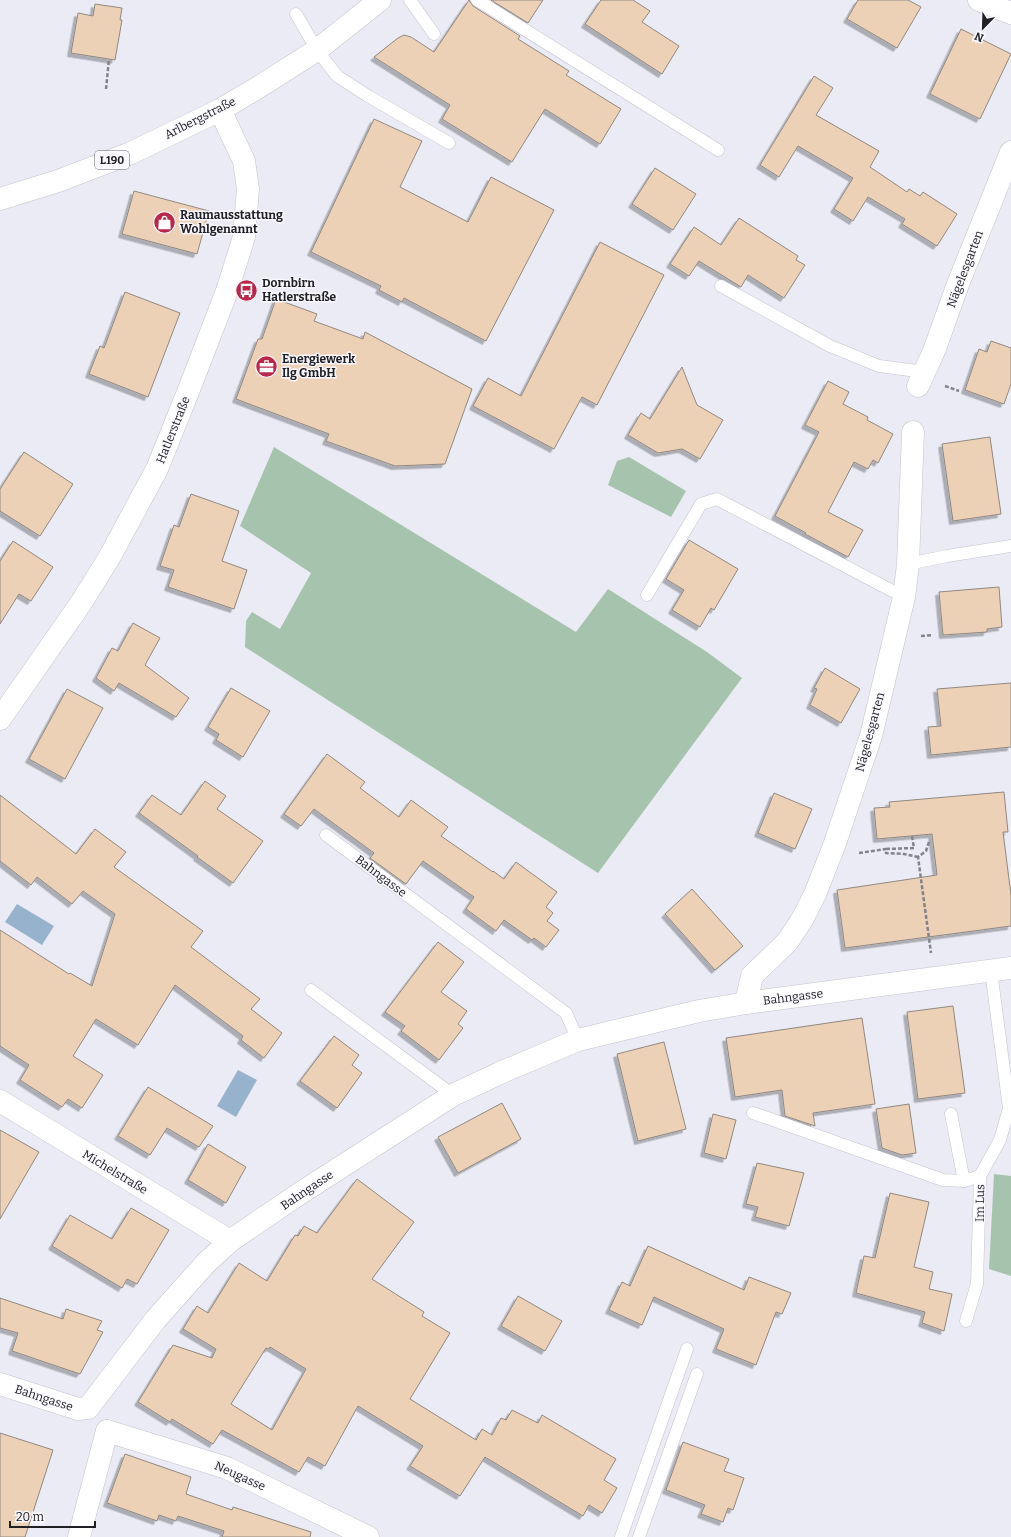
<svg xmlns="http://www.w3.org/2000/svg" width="1011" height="1537" font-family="Bitter,serif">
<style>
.green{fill:#a6c3ad}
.water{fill:#97b2cc}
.building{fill:#edd1b6;stroke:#908881;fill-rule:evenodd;filter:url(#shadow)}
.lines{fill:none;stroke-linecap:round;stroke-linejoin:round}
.lane-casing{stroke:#c3c3cd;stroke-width:13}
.street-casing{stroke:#c3c3cd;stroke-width:23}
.secondary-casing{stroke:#c3c3cd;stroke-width:23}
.primary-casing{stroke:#c3c3cd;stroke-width:23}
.path{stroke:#83838a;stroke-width:2.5;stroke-dasharray:4 2;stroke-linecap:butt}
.lane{stroke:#fff;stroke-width:12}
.street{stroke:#fff;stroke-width:22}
.secondary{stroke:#fff;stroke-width:22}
.primary{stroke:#fff;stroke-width:22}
.labels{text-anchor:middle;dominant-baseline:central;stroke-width:3;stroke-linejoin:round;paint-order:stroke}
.shield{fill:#f9f8ff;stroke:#626266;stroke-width:1}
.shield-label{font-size:11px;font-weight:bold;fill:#212125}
.street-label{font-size:12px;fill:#212125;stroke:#f9f8ff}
.poi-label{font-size:12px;font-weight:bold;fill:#212125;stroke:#f9f8ff;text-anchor:start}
</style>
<defs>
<filter id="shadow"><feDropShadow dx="-3.5" dy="3.5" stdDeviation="0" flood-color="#0004"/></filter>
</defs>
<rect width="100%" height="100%" fill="#ebebf6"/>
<g class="green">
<path d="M 274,447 L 576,632 L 608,589 L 707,652 L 742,678 L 598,873 L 245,647 L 246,621 L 252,612 L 280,629 L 311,573 L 240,526 Z"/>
<path d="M 629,457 L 686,491 L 671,517 L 608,485 L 617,461 Z"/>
<path d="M 994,1174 L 1011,1176 L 1011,1276 L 989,1269 Z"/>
</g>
<g class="water">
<path d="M 17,904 L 54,926 L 42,945 L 5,922 Z"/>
<path d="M 238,1070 L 257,1080 L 236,1117 L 217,1106 Z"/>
</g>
<g class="building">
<path d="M 469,0 L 473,6 L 520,36 L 518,39 L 569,71 L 566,75 L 621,109 L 600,144 L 545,109 L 512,162 L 442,119 L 450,105 L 374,57 L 398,38 L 404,35 L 411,37 L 434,52 Z"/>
<path d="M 491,0 L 543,0 L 528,23 Z"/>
<path d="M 601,0 L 633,0 L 650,11 L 642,22 L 679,46 L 662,74 L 585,24 Z"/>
<path d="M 858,0 L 908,0 L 921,7 L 897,48 L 847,19 Z"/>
<path d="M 95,4 L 122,8 L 120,20 L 122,20 L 115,60 L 71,53 L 78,13 L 93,16 Z"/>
<path d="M 961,29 L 1011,54 L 980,119 L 930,94 Z"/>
<path d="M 814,76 L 833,88 L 816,115 L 879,151 L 870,167 L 907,192 L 909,189 L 920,196 L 923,192 L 957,214 L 937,246 L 902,224 L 905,219 L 868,197 L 853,221 L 834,209 L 853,178 L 798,146 L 779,177 L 760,165 Z"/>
<path d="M 374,119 L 422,141 L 400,187 L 468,222 L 491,177 L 554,210 L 486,341 L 404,298 L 402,302 L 379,290 L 381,286 L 311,252 Z"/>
<path d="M 655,168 L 696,194 L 673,230 L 632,204 Z"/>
<path d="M 134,191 L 209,211 L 197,254 L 122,234 Z"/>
<path d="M 739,218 L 798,256 L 796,260 L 805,265 L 784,298 L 748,275 L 741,287 L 699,261 L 689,276 L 670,264 L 694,227 L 721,245 Z"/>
<path d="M 600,242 L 664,275 L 597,405 L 582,397 L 554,449 L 473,406 L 488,378 L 521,396 Z"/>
<path d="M 125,292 L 180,313 L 148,397 L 89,374 L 100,346 L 104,348 Z"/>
<path d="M 276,299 L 317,314 L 314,321 L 363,339 L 365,332 L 472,389 L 445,464 L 395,466 L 326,441 L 329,434 L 236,399 L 258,339 L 262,339 Z"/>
<path d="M 991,341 L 1011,348 L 1011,384 L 1004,404 L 965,390 L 979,349 L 987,352 Z"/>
<path d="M 682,367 L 697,405 L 723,420 L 700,459 L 682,449 L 658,453 L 628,435 L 641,413 L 650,419 Z"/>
<path d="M 828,381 L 849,392 L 843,404 L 868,417 L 867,420 L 893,434 L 878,463 L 873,460 L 868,469 L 854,462 L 828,512 L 863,530 L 848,557 L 805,534 L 806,533 L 775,516 L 819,432 L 805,425 Z"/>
<path d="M 990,437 L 1001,514 L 953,521 L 942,444 Z"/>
<path d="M 24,452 L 73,484 L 40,536 L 0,511 L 0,489 Z"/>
<path d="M 191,494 L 239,511 L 222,561 L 247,570 L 234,609 L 168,587 L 174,570 L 160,566 L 174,525 L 179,527 Z"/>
<path d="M 689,540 L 738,569 L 714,610 L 711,608 L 700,627 L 672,610 L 684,590 L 666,579 Z"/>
<path d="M 13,541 L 53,567 L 31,601 L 19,594 L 0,624 L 0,561 Z"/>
<path d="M 999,587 L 1002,627 L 987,629 L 987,632 L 943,635 L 939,592 Z"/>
<path d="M 133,623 L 160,638 L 145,665 L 189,698 L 176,717 L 119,683 L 114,691 L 96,678 L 112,648 L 118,651 Z"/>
<path d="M 825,668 L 860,689 L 841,723 L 810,705 L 817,689 L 814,688 Z"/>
<path d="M 1011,683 L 1011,747 L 931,755 L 928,727 L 941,726 L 937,689 Z"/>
<path d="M 231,688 L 270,711 L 243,757 L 216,740 L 219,734 L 208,727 Z"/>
<path d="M 67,689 L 103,708 L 65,779 L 29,759 Z"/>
<path d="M 327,754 L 365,782 L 360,788 L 399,817 L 411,800 L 448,827 L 441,836 L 493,872 L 493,871 L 504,879 L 516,862 L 557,892 L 546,907 L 553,913 L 547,921 L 559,930 L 546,947 L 534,938 L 532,940 L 504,920 L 496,931 L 466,909 L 474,897 L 423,861 L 406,884 L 370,858 L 374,853 L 314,809 L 301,826 L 284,814 Z"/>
<path d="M 205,781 L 226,796 L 217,809 L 263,841 L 233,883 L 197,857 L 198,856 L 139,813 L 152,795 L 181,815 Z"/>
<path d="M 1004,792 L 1008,832 L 1003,832 L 1011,895 L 1011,926 L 845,948 L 837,890 L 937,875 L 932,834 L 877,839 L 874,808 L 890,807 L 889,802 Z"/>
<path d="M 774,793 L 812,809 L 795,849 L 758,833 Z"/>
<path d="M 0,795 L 76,854 L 95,829 L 126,852 L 114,867 L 203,931 L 191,947 L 260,999 L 251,1009 L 282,1033 L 264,1058 L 241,1040 L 243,1036 L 175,985 L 138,1045 L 96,1019 L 73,1056 L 103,1075 L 82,1108 L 68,1099 L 62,1107 L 20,1080 L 29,1065 L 0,1046 L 0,930 L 69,974 L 70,973 L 92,986 L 115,914 L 83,891 L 72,904 L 37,877 L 31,885 L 0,861 Z"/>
<path d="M 692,889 L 743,946 L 715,970 L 665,914 Z"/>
<path d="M 438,942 L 464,962 L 441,992 L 467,1011 L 458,1024 L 463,1028 L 439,1060 L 401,1031 L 405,1026 L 385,1012 Z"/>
<path d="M 953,1006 L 965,1093 L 918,1099 L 907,1012 Z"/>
<path d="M 862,1018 L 875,1104 L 813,1113 L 815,1126 L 785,1116 L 782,1090 L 735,1097 L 726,1038 Z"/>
<path d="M 334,1036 L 359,1055 L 352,1065 L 362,1073 L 337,1108 L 300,1081 Z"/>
<path d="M 664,1042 L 686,1129 L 638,1141 L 617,1054 Z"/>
<path d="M 148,1087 L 213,1126 L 199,1147 L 167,1128 L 150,1155 L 118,1136 Z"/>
<path d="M 502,1103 L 521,1139 L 458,1173 L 438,1137 Z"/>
<path d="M 909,1104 L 916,1153 L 902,1155 L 882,1148 L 876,1109 Z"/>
<path d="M 713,1114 L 736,1120 L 726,1159 L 704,1153 Z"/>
<path d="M 0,1130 L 39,1152 L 0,1219 Z"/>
<path d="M 208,1144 L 246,1167 L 226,1203 L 188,1180 Z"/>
<path d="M 757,1163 L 804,1173 L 789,1226 L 755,1217 L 758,1207 L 746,1204 Z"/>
<path d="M 357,1179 L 414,1222 L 372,1279 L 424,1312 L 422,1316 L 450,1333 L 410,1399 L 476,1440 L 482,1429 L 492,1435 L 501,1418 L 506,1420 L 512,1410 L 538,1423 L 542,1415 L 616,1459 L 604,1480 L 617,1488 L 602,1513 L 589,1505 L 583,1516 L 485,1457 L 460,1496 L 410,1466 L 423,1446 L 358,1406 L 325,1466 L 308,1457 L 299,1472 L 222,1430 L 213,1444 L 172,1419 L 170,1422 L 138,1402 L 173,1345 L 212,1358 L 216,1349 L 183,1329 L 197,1306 L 208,1313 L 239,1263 L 267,1281 L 295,1235 L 298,1236 L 304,1226 L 317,1233 ZM 270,1347 L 306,1369 L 272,1430 L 231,1404 L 266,1348 L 268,1349 Z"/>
<path d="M 890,1193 L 929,1202 L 914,1267 L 933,1272 L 929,1289 L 952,1294 L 944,1331 L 922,1323 L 925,1312 L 856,1293 L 864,1256 L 875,1258 Z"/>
<path d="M 131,1208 L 169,1230 L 137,1284 L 127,1279 L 122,1288 L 52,1246 L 70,1215 L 112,1239 Z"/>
<path d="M 648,1246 L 744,1290 L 749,1277 L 791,1293 L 782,1314 L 776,1312 L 756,1365 L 716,1349 L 724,1329 L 654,1297 L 642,1325 L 609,1310 L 622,1282 L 630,1286 Z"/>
<path d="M 518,1296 L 562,1321 L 545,1351 L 501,1326 Z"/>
<path d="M 0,1298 L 63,1319 L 66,1309 L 102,1321 L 97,1330 L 103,1332 L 80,1374 L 12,1351 L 18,1333 L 0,1328 Z"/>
<path d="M 0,1433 L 53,1450 L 25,1537 L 0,1537 Z"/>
<path d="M 683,1442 L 729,1459 L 724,1471 L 744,1478 L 733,1510 L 728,1508 L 723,1522 L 701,1514 L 705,1505 L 666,1490 Z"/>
<path d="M 125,1454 L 191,1477 L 186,1494 L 232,1510 L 233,1507 L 311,1532 L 310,1537 L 222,1537 L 224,1531 L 178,1516 L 176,1521 L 159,1515 L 157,1521 L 107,1503 Z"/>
</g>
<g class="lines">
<defs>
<g id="lane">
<path d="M 410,0 L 434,34"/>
<path d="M 477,0 L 718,150"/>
<path d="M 296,14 L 317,50 L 337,76 L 368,96 L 449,143"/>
<path d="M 721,286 L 830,346 L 879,366 L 925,372"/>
<path d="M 908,564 L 947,556 L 1011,546"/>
<path d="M 647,595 L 701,504 L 717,499 L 904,597"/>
<path d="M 326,835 L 566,1013 L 578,1040"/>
<path d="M 311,990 L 453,1095"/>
<path d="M 753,1113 L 943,1180 L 964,1181 L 980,1176"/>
<path d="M 951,1114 L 964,1181"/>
<path d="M 966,1321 L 977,1284 L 980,1176 L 1000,1140 L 1009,1108 L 991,971"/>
<path d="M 621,1537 L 687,1349"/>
<path d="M 639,1537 L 697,1374"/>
</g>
<g id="street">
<path d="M 918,386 L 934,351 L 958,284 L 1011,152"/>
<path d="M 746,1003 L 752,976 L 788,941 L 803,918 L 815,894 L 834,846 L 871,736 L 904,597 L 908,564 L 913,432"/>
<path d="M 0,1101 L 230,1241"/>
<path d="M 0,1384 L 78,1409 L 88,1408 L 156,1319 L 206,1263 L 230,1241 L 299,1194 L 453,1095 L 500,1073 L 578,1040 L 699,1011 L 746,1003 L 1011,968"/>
<path d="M 107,1431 L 227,1468 L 368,1537"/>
<path d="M 79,1537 L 107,1431"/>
</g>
<g id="secondary">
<path d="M 979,0 L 1011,13"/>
<path d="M 0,719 L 81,603 L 109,558 L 157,469 L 190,387 L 227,291 L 244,237 L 248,189 L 244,161 L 220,110"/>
</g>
<path id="primary" d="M 0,199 L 58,181 L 131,153 L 220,110 L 254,90 L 317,50 L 380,0"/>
</defs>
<use href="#lane" class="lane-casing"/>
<use href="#street" class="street-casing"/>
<use href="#secondary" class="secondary-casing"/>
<use href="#primary" class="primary-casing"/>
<g class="path">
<path d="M 106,89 L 109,59"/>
<path d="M 945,386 L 959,391"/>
<path d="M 921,636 L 933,635"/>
<path d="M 929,842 L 926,851 L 918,857 L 931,953"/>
<path d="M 886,849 L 914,848 L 912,836"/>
<path d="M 859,853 L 886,849 L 886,853 L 904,854 L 918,857"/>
</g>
<use href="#lane" class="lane"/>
<use href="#street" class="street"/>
<use href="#secondary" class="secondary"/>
<use href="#primary" class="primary"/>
</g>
<defs>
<symbol id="shop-disc" viewBox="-11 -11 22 22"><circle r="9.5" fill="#b92849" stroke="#f9f8ff"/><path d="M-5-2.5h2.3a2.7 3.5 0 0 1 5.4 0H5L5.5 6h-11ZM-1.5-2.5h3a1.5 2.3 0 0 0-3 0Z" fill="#fff"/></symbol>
<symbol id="bus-disc" viewBox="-11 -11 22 22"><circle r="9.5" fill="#b92849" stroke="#f9f8ff"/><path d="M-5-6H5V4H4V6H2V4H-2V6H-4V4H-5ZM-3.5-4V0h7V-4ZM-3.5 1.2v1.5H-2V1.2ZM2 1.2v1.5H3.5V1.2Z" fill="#fff"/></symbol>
<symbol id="office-disc" viewBox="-11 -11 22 22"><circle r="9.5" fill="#b92849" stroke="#f9f8ff"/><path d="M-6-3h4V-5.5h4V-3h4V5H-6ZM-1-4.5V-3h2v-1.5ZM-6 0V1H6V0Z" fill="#fff"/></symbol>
</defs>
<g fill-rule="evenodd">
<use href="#shop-disc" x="152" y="210" width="25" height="25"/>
<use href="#bus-disc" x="234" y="278" width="25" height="25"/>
<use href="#office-disc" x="254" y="354" width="25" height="25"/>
</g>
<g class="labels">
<rect class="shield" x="95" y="151" width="34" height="18" rx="3"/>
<g class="shield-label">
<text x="112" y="160">L190</text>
</g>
<g class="street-label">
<text transform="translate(200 118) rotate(-27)">Arlbergstraße</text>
<text transform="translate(965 269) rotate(-69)">Nägelesgarten</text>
<text transform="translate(173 430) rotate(-68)">Hatlerstraße</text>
<text transform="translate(870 732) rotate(-75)">Nägelesgarten</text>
<text transform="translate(381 876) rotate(37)">Bahngasse</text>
<text transform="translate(793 997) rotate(-7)">Bahngasse</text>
<text transform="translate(115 1172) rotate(31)">Michelstraße</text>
<text transform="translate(307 1190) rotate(-34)">Bahngasse</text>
<text transform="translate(980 1203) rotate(-89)">Im Lus</text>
<text transform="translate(44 1398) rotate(18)">Bahngasse</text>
<text transform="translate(240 1476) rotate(24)">Neugasse</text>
</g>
<g class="poi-label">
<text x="180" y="215">Raumausstattung<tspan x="180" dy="14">Wohlgenannt</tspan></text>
<text x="262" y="283">Dornbirn<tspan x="262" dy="14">Hatlerstraße</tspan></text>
<text x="282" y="359">Energiewerk<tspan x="282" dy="14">Ilg GmbH</tspan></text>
</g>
</g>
<g transform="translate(983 28) rotate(203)" stroke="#f9f8ff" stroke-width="3" paint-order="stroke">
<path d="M0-3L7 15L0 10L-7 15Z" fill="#212125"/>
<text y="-6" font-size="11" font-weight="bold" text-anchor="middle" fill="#212125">N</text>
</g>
<path d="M10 1521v6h85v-6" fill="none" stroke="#212125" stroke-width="2"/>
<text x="16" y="1521" font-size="12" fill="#212125" stroke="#f9f8ff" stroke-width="3" paint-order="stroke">20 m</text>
</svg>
